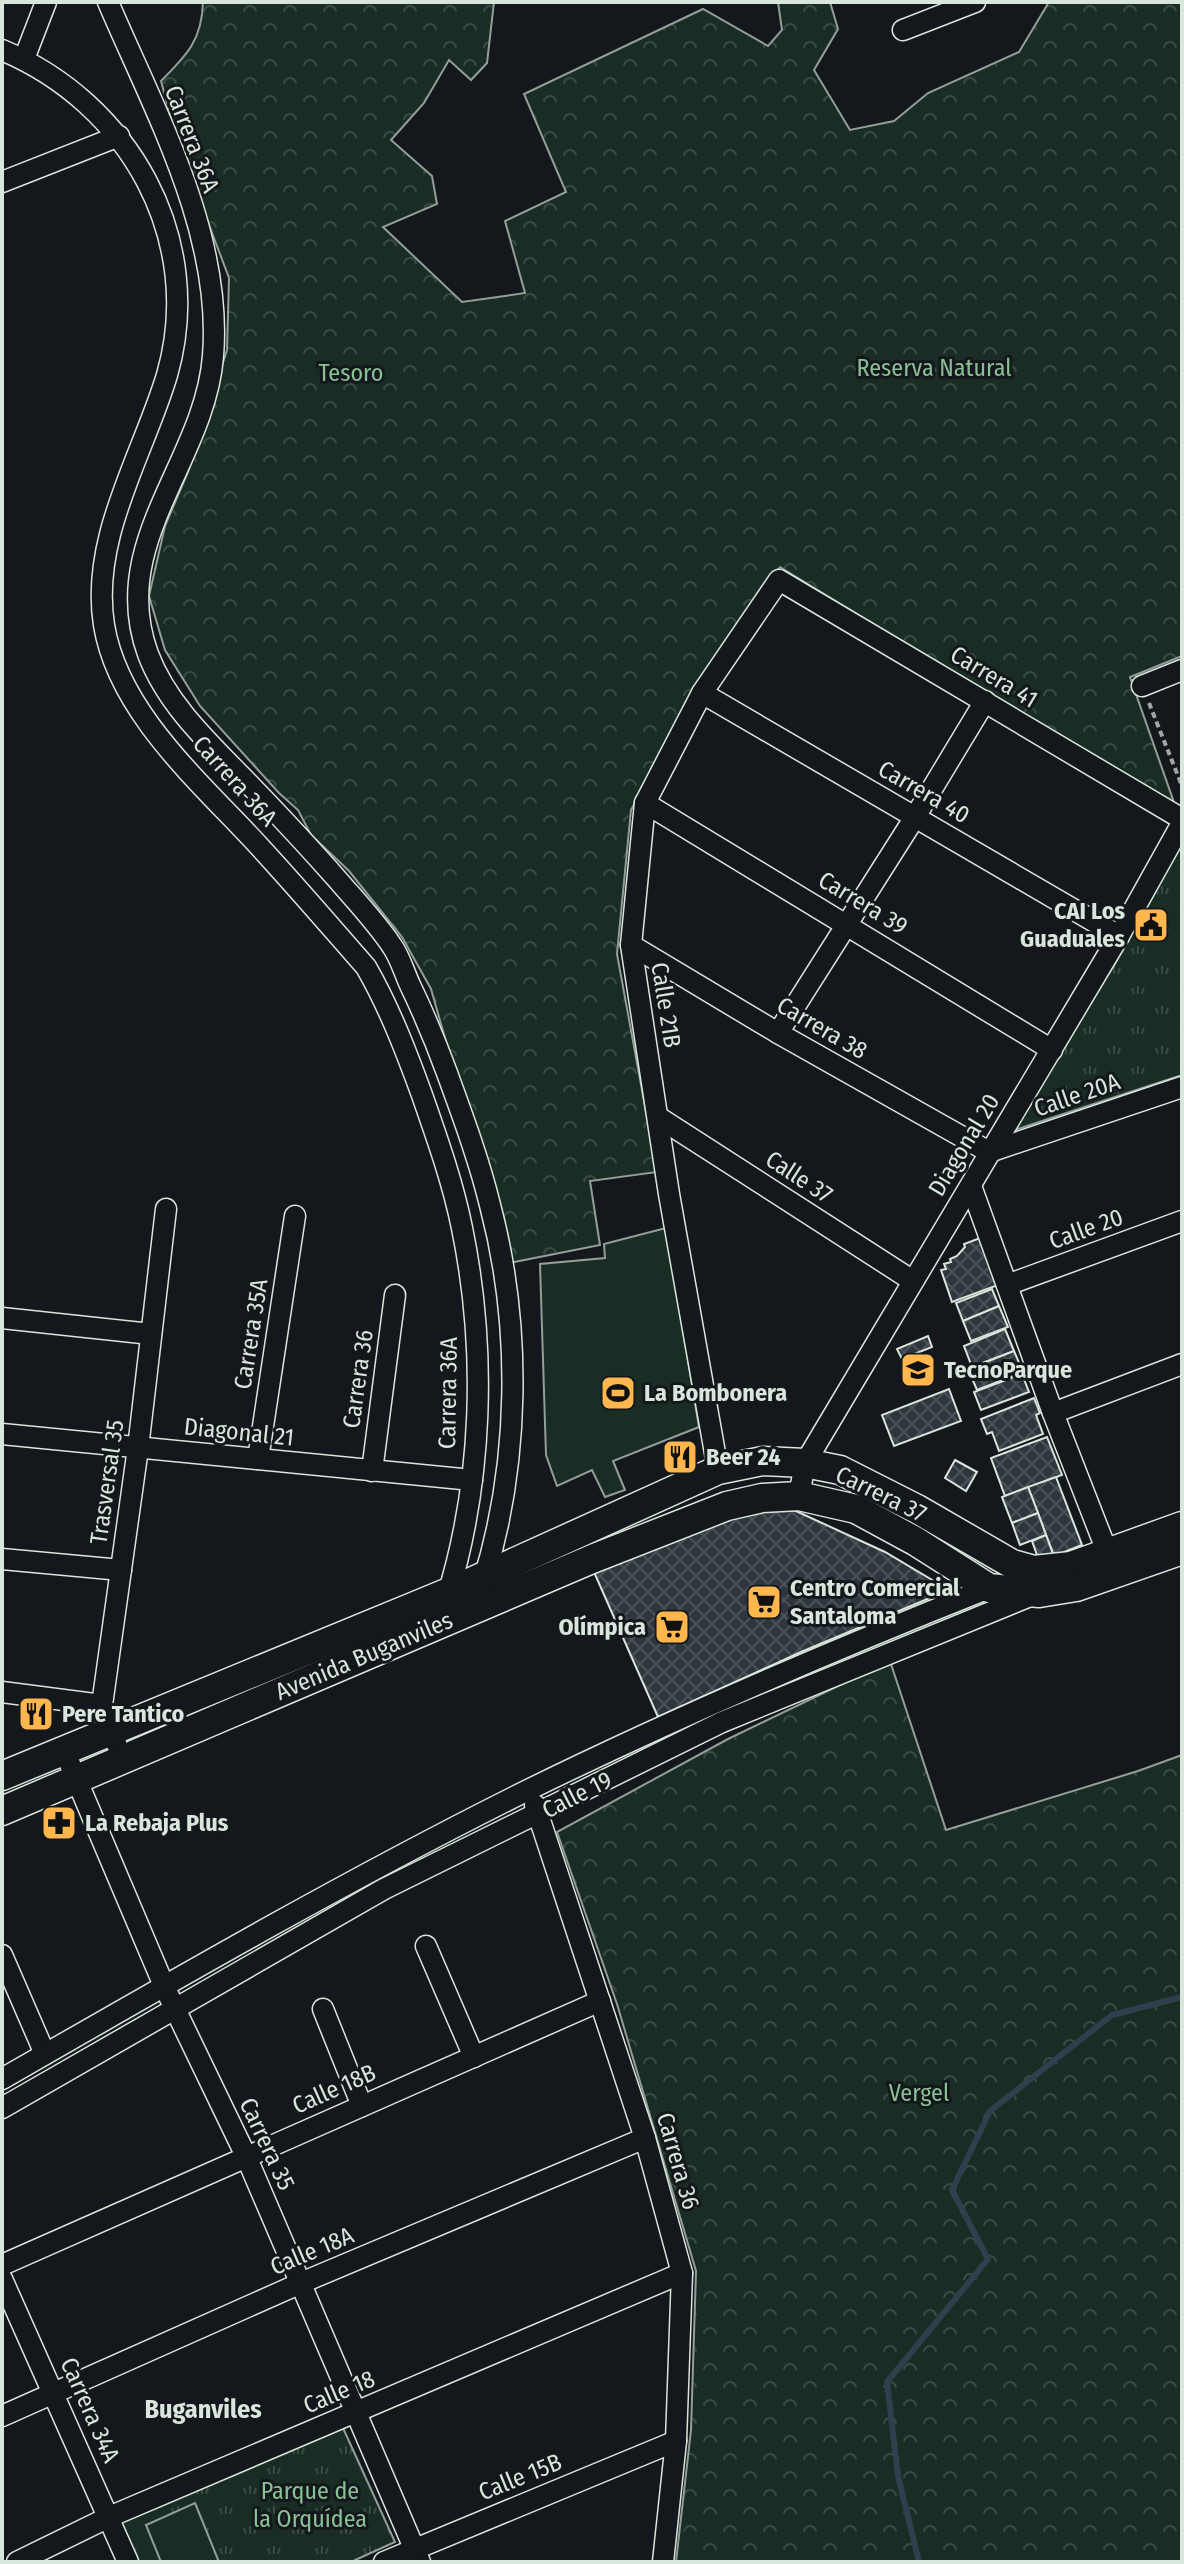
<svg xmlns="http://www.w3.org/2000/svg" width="1184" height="2564" font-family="'Fira Sans Condensed',sans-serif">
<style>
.grass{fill:url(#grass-tufts);stroke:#939e99;stroke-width:2}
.forest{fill:url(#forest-crowns);stroke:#939e99;stroke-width:2}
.pitch{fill:#1a2d24;stroke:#939e99;stroke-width:2}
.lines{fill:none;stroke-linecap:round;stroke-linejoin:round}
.stream{stroke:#2f3f4d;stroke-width:6}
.building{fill:url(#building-cross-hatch);stroke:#d8e6dc;stroke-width:2}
.street-casing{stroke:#d8e6dc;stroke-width:23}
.secondary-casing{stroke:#d8e6dc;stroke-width:31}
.path{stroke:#9da8a2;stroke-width:4;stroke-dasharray:6 4;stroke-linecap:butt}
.street{stroke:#14181c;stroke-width:20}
.secondary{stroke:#14181c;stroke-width:28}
.labels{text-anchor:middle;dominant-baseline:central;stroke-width:6;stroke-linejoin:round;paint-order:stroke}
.street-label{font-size:24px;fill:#d8e6dc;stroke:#14181c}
.park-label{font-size:24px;fill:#8ac095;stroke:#14181c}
.poi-label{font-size:24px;font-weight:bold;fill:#d8e6dc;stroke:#14181c;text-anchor:start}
.neighbourhood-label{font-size:26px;font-weight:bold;fill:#d8e6dc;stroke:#14181c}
</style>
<defs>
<pattern id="grass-tufts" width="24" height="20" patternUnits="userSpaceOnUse" patternTransform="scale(2)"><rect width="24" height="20" fill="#1a2d24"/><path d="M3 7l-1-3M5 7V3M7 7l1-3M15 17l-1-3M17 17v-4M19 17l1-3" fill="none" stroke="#3b4b43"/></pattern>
<pattern id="forest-crowns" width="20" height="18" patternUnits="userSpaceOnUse" patternTransform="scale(2)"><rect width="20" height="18" fill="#1a2d24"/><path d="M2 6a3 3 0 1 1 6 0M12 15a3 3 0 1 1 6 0" fill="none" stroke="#3b4b43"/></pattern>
<pattern id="building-cross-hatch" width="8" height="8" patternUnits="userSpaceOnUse" patternTransform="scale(2)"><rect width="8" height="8" fill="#2c363c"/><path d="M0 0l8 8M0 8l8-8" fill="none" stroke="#4a5358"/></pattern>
</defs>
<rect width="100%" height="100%" fill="#14181c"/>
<g class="grass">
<path d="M 1182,840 L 1182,1075 L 1015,1130 L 1052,1064 L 1114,965 Z"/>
<path d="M 343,2428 L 395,2542 L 351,2562 L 136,2562 L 119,2523 Z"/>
</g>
<g class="forest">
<path d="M 203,2 L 494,2 L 487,63 L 471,80 L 449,60 L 424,103 L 391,140 L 432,176 L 437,204 L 383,227 L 462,302 L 525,293 L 505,221 L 566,192 L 524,94 L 703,9 L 768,46 L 782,30 L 778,2 L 830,2 L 838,29 L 814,70 L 850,130 L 894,121 L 928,93 L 1019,52 L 1049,2 L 1182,2 L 1182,656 L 1130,677 L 1177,811 L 780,567 L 696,693 L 631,810 L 617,954 L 657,1172 L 590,1181 L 600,1245 L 509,1263 L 431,989 L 402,937 L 349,871 L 311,835 L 298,810 L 279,793 L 200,706 L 165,650 L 149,596 L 165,526 L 188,472 L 227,350 L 229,278 L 176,137 L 161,81 C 187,55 202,40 203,2 Z"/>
<path d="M 890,1661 L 946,1830 L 1138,1771 L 1182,1755 L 1182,2562 L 676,2562 L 691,2430 L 696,2271 L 617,2004 L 557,1832 L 728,1739 Z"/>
</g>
<g class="pitch">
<path d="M 666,1228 L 699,1427 L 613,1461 L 625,1490 L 605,1497 L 592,1470 L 557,1486 L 546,1455 L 540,1264 L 605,1258 L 604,1244 Z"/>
<path d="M 195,2503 L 219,2562 L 161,2562 L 146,2525 Z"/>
</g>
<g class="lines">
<path class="stream" d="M 919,2562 L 898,2476 L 887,2382 L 988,2259 L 952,2190 L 990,2111 L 1112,2015 L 1182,1997"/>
</g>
<g class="building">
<path d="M 980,1238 L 998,1285 L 952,1302 L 941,1270 L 946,1269 L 944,1264 L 951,1262 L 950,1259 L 957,1256 L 965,1247 L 964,1244 Z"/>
<path d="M 992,1289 L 999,1306 L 963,1321 L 956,1303 Z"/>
<path d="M 999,1306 L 1008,1327 L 971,1341 L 963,1321 Z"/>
<path d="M 1005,1329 L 1014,1351 L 972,1367 L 964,1346 Z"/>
<path d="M 928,1336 L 932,1347 L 902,1359 L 897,1349 Z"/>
<path d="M 1014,1351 L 1023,1372 L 977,1390 L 968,1369 Z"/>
<path d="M 1022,1374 L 1029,1392 L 981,1410 L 974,1392 Z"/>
<path d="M 949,1389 L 961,1421 L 894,1446 L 882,1415 Z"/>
<path d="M 1034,1398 L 1040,1413 L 1036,1415 L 1043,1434 L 999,1451 L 992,1432 L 987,1434 L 981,1419 Z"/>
<path d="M 1047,1437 L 1062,1475 L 1005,1496 L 991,1458 Z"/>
<path d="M 955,1460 L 977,1472 L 966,1491 L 945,1478 Z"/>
<path d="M 1056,1477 L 1082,1545 L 1054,1556 L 1028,1487 Z"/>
<path d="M 1028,1487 L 1038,1513 L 1012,1523 L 1002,1497 Z"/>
<path d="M 785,1506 L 885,1552 L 949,1590 L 801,1652 L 658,1717 L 594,1572 L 735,1511 Z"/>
<path d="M 1038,1513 L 1046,1535 L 1020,1545 L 1012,1523 Z"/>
<path d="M 1046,1535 L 1053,1554 L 1044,1557 L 1037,1555 L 1032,1541 Z"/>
</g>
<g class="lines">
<defs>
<g id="street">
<path d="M 108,2 C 155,112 223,234 213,356 C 205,461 107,543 148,654 C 167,705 211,745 248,783 C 278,814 308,846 337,879 C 355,900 376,922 392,946 C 400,957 404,972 410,985 C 424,1014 436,1043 447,1073 C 463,1117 479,1160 490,1205 C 522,1326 520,1463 483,1582"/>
<path d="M 903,30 L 975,2"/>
<path d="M 2,50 C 129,103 206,239 167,375 C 143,455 90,538 104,625 C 118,712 200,782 258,845 C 295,885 330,926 366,967 C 389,1007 406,1051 422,1095 C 437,1138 453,1183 462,1228 C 487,1350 483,1482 446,1601"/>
<path d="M 24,59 L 46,2"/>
<path d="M 2,182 L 119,136"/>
<path d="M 1142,686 L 1182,670"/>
<path d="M 702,693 L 1119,936"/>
<path d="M 645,803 L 1052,1050"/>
<path d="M 631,945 L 778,1033 L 989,1152 L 1182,1087"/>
<path d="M 778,1033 L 915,817 L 985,701"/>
<path d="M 658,1117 L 913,1281"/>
<path d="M 971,1186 L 1053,1413 L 1108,1554"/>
<path d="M 1007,1285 L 1182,1221"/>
<path d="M 2,1318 L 151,1334"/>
<path d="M 1053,1413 L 1182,1364"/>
<path d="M 2,1434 L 472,1480"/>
<path d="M 258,1459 L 295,1216"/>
<path d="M 718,1470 L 669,1194 L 631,945 L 645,803 L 702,693 L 779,580 L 1182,819"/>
<path d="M 372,1471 L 395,1295"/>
<path d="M 799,1496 L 805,1463 L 1119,936 L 1182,823"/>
<path d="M 2,1559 L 121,1570"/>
<path d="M 2,1692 L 102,1705"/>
<path d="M 116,1743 L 102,1705 L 138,1448 L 166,1209"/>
<path d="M 64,1750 L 165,1988 L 246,2156 L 420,2562"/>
<path d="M 535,1805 L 645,2138 L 682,2273 L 676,2441 L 663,2562"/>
<path d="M 426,1946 L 474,2057"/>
<path d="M 2,1955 L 45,2054"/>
<path d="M 323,2009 L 362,2106"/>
<path d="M 2,2079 C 176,1979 349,1879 528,1790 C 679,1716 833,1650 989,1588"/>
<path d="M 2,2108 L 384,1889 L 722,1722 L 1035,1594"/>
<path d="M 2,2265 L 600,2001"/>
<path d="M 2,2279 L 128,2562"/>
<path d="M 2,2416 L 301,2283 L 645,2138"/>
<path d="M 17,2562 L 109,2517 L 682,2273"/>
<path d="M 384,2562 L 676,2441"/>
</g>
<g id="secondary">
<path d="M 2,1776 L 449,1592 L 718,1470 L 763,1461 L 805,1463 L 840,1470 L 917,1509 L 1012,1564 L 1034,1570 L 1071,1566 L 1182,1526"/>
<path d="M 2,1811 L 592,1559 L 727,1506 L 762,1498 L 799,1496 L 856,1509 L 915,1541 L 989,1588 L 1039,1593 L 1076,1587 L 1182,1550"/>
</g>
</defs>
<use href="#street" class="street-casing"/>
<use href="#secondary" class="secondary-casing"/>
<path class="path" d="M 1149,703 L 1182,786"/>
<use href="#street" class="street"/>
<use href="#secondary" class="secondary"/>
</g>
<defs>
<symbol id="civic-square" viewBox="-11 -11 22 22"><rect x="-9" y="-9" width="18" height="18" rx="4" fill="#ffb74d" stroke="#14181c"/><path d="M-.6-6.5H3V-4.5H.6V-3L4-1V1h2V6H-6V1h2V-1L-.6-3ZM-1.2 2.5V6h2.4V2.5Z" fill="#111"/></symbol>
<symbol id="university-square" viewBox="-11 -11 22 22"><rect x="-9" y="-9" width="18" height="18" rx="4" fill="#ffb74d" stroke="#14181c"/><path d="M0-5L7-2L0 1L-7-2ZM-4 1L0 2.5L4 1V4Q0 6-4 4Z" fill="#111"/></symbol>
<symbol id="stadium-square" viewBox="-11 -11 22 22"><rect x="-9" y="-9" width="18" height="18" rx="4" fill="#ffb74d" stroke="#14181c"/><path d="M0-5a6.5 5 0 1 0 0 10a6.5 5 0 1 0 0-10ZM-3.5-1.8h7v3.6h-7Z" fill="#111"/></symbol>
<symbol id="restaurant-square" viewBox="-11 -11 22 22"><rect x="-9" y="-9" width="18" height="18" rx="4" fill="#ffb74d" stroke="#14181c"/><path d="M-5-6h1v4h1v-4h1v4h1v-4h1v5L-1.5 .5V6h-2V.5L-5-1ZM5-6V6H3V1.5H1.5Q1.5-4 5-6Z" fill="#111"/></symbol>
<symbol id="supermarket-square" viewBox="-11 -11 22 22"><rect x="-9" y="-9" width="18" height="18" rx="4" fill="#ffb74d" stroke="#14181c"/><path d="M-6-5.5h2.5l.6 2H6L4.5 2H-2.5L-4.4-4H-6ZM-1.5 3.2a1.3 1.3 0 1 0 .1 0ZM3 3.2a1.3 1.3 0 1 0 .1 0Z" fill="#111"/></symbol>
<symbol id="pharmacy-square" viewBox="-11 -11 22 22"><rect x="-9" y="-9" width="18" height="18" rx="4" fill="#ffb74d" stroke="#14181c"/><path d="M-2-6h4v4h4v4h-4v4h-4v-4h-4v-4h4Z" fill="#111"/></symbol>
</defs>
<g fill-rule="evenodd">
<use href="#civic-square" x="1131" y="905" width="40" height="40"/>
<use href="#university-square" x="898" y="1350" width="40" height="40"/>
<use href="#stadium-square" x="598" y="1373" width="40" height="40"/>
<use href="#restaurant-square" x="660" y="1437" width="40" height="40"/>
<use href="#supermarket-square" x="744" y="1582" width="40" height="40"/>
<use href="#supermarket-square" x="652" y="1607" width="40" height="40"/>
<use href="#restaurant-square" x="16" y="1694" width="40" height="40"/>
<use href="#pharmacy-square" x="39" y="1803" width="40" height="40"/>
</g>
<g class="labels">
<g class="street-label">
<text transform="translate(192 139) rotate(69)">Carrera 36A</text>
<text transform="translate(994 677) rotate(31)">Carrera 41</text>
<text transform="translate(235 781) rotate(48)">Carrera 36A</text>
<text transform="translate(924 792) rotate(30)">Carrera 40</text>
<text transform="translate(863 903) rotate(31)">Carrera 39</text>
<text transform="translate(666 1005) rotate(81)">Calle 21B</text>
<text transform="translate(822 1028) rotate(30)">Carrera 38</text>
<text transform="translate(1077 1095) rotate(-19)">Calle 20A</text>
<text transform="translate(964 1145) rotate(-59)">Diagonal 20</text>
<text transform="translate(799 1177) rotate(33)">Calle 37</text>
<text transform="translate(1086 1229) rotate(-20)">Calle 20</text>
<text transform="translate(251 1334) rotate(-81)">Carrera 35A</text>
<text transform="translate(358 1379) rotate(-82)">Carrera 36</text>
<text transform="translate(448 1393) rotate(-89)">Carrera 36A</text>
<text transform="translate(239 1432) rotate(6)">Diagonal 21</text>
<text transform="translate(107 1482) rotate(-82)">Trasversal 35</text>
<text transform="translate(881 1494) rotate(26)">Carrera 37</text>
<text transform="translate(364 1656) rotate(-23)">Avenida Buganviles</text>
<text transform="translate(577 1795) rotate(-27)">Calle 19</text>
<text transform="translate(334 2089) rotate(-24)">Calle 18B</text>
<text transform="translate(267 2144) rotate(65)">Carrera 35</text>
<text transform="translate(678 2161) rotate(74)">Carrera 36</text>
<text transform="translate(312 2251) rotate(-23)">Calle 18A</text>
<text transform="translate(339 2392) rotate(-23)">Calle 18</text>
<text transform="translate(90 2410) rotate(66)">Carrera 34A</text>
<text transform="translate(520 2477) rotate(-22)">Calle 15B</text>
</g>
<g class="park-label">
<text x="934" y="368">Reserva Natural</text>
<text x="351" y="373">Tesoro</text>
<text x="919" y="2093">Vergel</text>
<text x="310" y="2491">Parque de<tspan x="310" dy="28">la Orquídea</tspan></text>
</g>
<g class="poi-label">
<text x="1125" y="911" text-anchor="end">CAI Los<tspan x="1125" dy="28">Guaduales</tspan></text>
<text x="944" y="1370">TecnoParque</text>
<text x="644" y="1393">La Bombonera</text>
<text x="706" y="1457">Beer 24</text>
<text x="790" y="1588">Centro Comercial<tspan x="790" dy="28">Santaloma</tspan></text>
<text x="646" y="1627" text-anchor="end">Olímpica</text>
<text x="62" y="1714">Pere Tantico</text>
<text x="85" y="1823">La Rebaja Plus</text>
</g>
<g class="neighbourhood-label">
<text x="203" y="2409">Buganviles</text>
</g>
</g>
<rect width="1184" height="2564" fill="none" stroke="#d8e6dc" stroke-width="8"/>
</svg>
